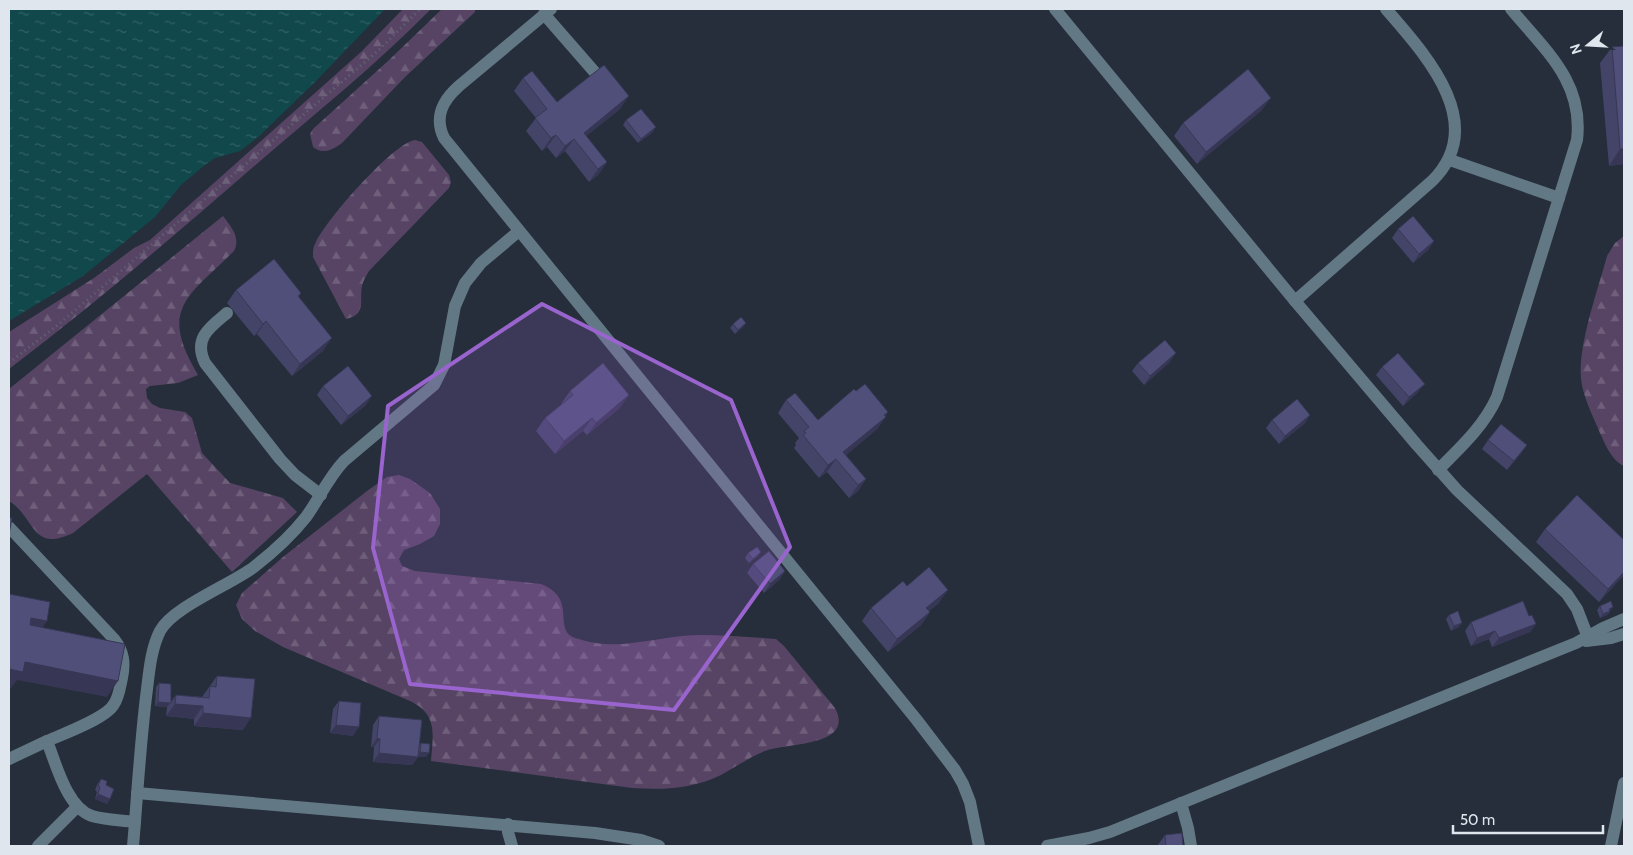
<svg xmlns="http://www.w3.org/2000/svg" width="1633" height="855" font-family="Cabin,sans-serif">
<style>
.forest{fill:url(#forest-firs)}
.water{fill:url(#water-ripples)}
.lines{fill:none;stroke-linecap:round;stroke-linejoin:round}
.path{stroke:#606873;stroke-width:3;stroke-dasharray:1 4;stroke-linecap:butt}
.minor{stroke:#627884;stroke-width:12}
.wall{fill:#444469}
.shaded-wall{fill:#373755}
.building{fill:#4f4f7a;stroke:#373755}
.marked{fill:#9964cd;fill-opacity:0.2;stroke:#9964cd;stroke-width:4;stroke-linejoin:round}
</style>
<defs>
<pattern id="forest-firs" width="22" height="20" patternUnits="userSpaceOnUse" patternTransform="scale(1.25)"><rect width="22" height="20" fill="#574465"/><path d="M5 1l3.5 6h-7zM16 11l3.5 6h-7z" fill="#6f5f7b"/></pattern>
<pattern id="water-ripples" width="26" height="14" patternUnits="userSpaceOnUse" patternTransform="scale(1.25)"><rect width="26" height="14" fill="#10484c"/><path d="M2 4q2-2 4 0t4 0M15 11q2-2 4 0t4 0" fill="none" stroke="#326266"/></pattern>
</defs>
<rect width="100%" height="100%" fill="#252e3a"/>
<g class="forest">
<path d="M 403,9 L 431,9 C 377,64 317,112 259,162 C 177,233 95,304 9,369 L 9,332 L 94,278 L 134,248 L 150,240 L 361,52 Z"/>
<path d="M 442,9 L 475,9 L 475,12 L 405,77 L 342,143 C 332,150 323,155 313,147 L 310,134 L 313,129 L 388,61 Z"/>
<path d="M 415,140 L 422,142 L 449,175 L 451,182 L 449,188 L 369,271 C 366,276 363,281 362,286 C 359,302 367,314 346,319 L 313,257 C 313,251 313,247 316,242 C 326,220 393,143 415,140 Z"/>
<path d="M 223,216 C 231,227 241,237 234,251 C 188,297 158,308 198,375 L 178,383 L 150,386 L 146,389 L 147,398 L 152,404 L 160,408 L 185,412 L 192,418 L 202,453 L 230,483 L 283,498 L 297,512 L 232,572 L 147,474 L 73,533 C 31,553 36,518 9,501 L 9,389 Z"/>
<path d="M 1624,236 L 1624,466 C 1612,461 1605,444 1600,433 C 1593,416 1583,397 1581,379 C 1578,344 1598,290 1607,256 L 1615,243 Z"/>
<path d="M 399,475 L 410,479 L 430,493 L 440,509 L 440,524 L 434,536 L 420,544 L 404,550 L 399,559 L 402,566 L 415,571 L 541,584 C 576,598 555,625 571,636 C 573,638 579,639 582,640 C 621,652 660,635 699,635 C 725,635 751,637 776,639 L 784,646 L 835,708 C 856,747 784,743 765,751 C 749,757 736,767 721,775 C 692,789 663,790 632,788 L 431,761 C 433,735 438,714 410,701 L 283,647 L 255,631 L 242,619 L 236,605 L 242,593 L 283,557 L 367,491 L 387,477 Z"/>
</g>
<path class="water" d="M 9,9 L 385,9 L 316,81 L 257,138 L 240,151 L 215,158 L 205,165 L 181,185 L 155,217 L 83,276 L 9,321 Z"/>
<g class="lines">
<path class="path" d="M 9,363 L 59,324 L 379,50 L 420,9"/>
<g class="minor">
<path d="M 551,9 L 459,86 C 442,101 434,117 444,138 L 916,719 L 955,770 L 963,784 L 970,802 L 979,846"/>
<path d="M 1055,9 L 1295,301 L 1417,445 L 1457,490 L 1567,594 L 1577,609 L 1589,640"/>
<path d="M 544,14 L 605,84"/>
<path d="M 1450,160 L 1559,198"/>
<path d="M 1295,301 L 1432,181 C 1490,124 1425,54 1386,9"/>
<path d="M 227,313 C 210,327 193,338 205,363 L 280,459 L 295,475 L 321,495"/>
<path d="M 1438,470 C 1461,447 1484,426 1497,397 L 1577,140 C 1584,82 1545,50 1511,9"/>
<path d="M 9,527 L 114,639 C 124,652 125,663 122,678 C 120,687 119,697 114,704 C 107,718 63,734 47,741 C 56,764 67,808 92,816 C 105,820 121,820 135,822 C 138,781 141,739 146,697 C 149,675 150,651 160,631 C 173,607 230,585 254,567 C 272,553 291,536 306,517 C 319,499 328,478 344,461 L 434,385 L 444,365 L 455,306 L 465,283 L 481,263 L 519,231"/>
<path d="M 1586,641 L 1611,638 L 1624,634"/>
<path d="M 9,759 L 47,741"/>
<path d="M 137,793 L 595,833 L 641,840 L 659,846"/>
<path d="M 1181,803 L 1188,828 L 1191,846"/>
<path d="M 508,824 L 508,832 L 512,846"/>
<path d="M 38,846 L 77,807"/>
<path d="M 133,846 L 135,822"/>
<path d="M 1047,846 L 1089,838 L 1110,832 L 1576,643 L 1603,628 L 1624,619"/>
<path d="M 1611,846 L 1624,783"/>
</g>
</g>
<g class="wall">
<path d="M 1624,46 L 1624,164 L 1609,166 L 1600,63 L 1612,47 Z"/>
<path d="M 523,78 L 557,102 L 620,109 L 586,136 L 607,162 L 598,175 L 589,182 L 565,151 L 556,158 L 547,147 L 542,151 L 526,131 L 536,118 L 514,91 Z"/>
<path d="M 1262,110 L 1197,164 L 1174,136 L 1183,123 Z"/>
<path d="M 626,120 L 653,132 L 638,143 L 623,125 Z"/>
<path d="M 1398,229 L 1434,241 L 1428,250 L 1413,263 L 1392,238 Z"/>
<path d="M 236,290 L 301,293 L 299,297 L 323,351 L 292,376 L 257,334 L 254,336 L 227,303 Z"/>
<path d="M 746,323 L 743,327 L 735,334 L 730,328 L 733,324 Z"/>
<path d="M 1170,362 L 1144,385 L 1132,371 L 1138,363 Z"/>
<path d="M 1382,367 L 1418,392 L 1403,406 L 1376,375 Z"/>
<path d="M 323,386 L 366,405 L 341,425 L 317,395 Z"/>
<path d="M 570,391 L 620,408 L 587,435 L 583,431 L 555,454 L 536,431 L 545,418 L 562,405 L 561,404 Z"/>
<path d="M 856,391 L 888,412 L 877,429 L 846,455 L 866,479 L 857,492 L 849,498 L 827,472 L 819,478 L 794,448 L 796,445 L 795,443 L 799,438 L 778,413 L 786,400 L 818,420 Z"/>
<path d="M 1310,415 L 1304,424 L 1279,444 L 1266,428 L 1272,420 Z"/>
<path d="M 1488,440 L 1527,445 L 1507,470 L 1482,449 Z"/>
<path d="M 1545,529 L 1624,575 L 1599,602 L 1536,542 Z"/>
<path d="M 761,552 L 758,556 L 749,563 L 745,558 L 748,553 Z"/>
<path d="M 753,564 L 785,571 L 779,580 L 764,593 L 747,573 Z"/>
<path d="M 907,586 L 939,603 L 929,611 L 930,612 L 921,625 L 888,652 L 862,621 L 871,608 Z"/>
<path d="M 1600,606 L 1610,612 L 1607,615 L 1600,618 L 1597,610 Z"/>
<path d="M 1449,615 L 1459,627 L 1451,631 L 1446,619 Z"/>
<path d="M 1529,616 L 1536,624 L 1530,632 L 1492,647 L 1489,639 L 1471,646 L 1465,631 L 1471,622 Z"/>
<path d="M 217,676 L 243,730 L 194,726 L 194,719 L 166,716 L 167,707 L 155,706 L 156,687 L 159,683 L 171,702 L 176,695 L 202,697 Z"/>
<path d="M 339,701 L 353,736 L 330,733 L 333,709 Z"/>
<path d="M 379,716 L 419,745 L 421,743 L 429,753 L 426,757 L 418,757 L 412,765 L 373,762 L 374,747 L 371,747 L 373,725 Z"/>
<path d="M 101,779 L 106,785 L 110,799 L 107,804 L 95,799 L 97,792 L 95,790 L 98,783 Z"/>
<path d="M 1165,835 L 1183,846 L 1157,846 Z"/>
</g>
<g class="shaded-wall">
<path d="M 629,96 L 620,109 L 577,143 L 584,133 Z"/>
<path d="M 1271,98 L 1262,110 L 1197,164 L 1206,152 Z"/>
<path d="M 656,127 L 653,132 L 638,143 L 641,139 Z"/>
<path d="M 556,135 L 547,147 L 542,151 L 551,138 Z"/>
<path d="M 574,139 L 565,151 L 556,158 L 565,146 Z"/>
<path d="M 1620,149 L 1624,149 L 1624,164 L 1609,166 Z"/>
<path d="M 607,162 L 598,175 L 589,182 L 598,169 Z"/>
<path d="M 1434,241 L 1428,250 L 1413,263 L 1419,254 Z"/>
<path d="M 266,321 L 257,334 L 254,336 L 263,324 Z"/>
<path d="M 746,323 L 743,327 L 735,334 L 738,330 Z"/>
<path d="M 332,338 L 323,351 L 292,376 L 300,364 Z"/>
<path d="M 1176,353 L 1170,362 L 1144,385 L 1150,376 Z"/>
<path d="M 1425,384 L 1418,392 L 1403,406 L 1409,397 Z"/>
<path d="M 629,395 L 620,408 L 587,435 L 596,423 Z"/>
<path d="M 372,396 L 366,405 L 341,425 L 348,416 Z"/>
<path d="M 888,412 L 882,420 L 886,417 L 877,429 L 838,462 L 843,452 Z"/>
<path d="M 1310,415 L 1304,424 L 1279,444 L 1285,436 Z"/>
<path d="M 592,418 L 583,431 L 555,454 L 564,441 Z"/>
<path d="M 1527,445 L 1521,454 L 1507,470 L 1514,461 Z"/>
<path d="M 836,459 L 827,472 L 819,478 L 828,465 Z"/>
<path d="M 866,479 L 857,492 L 849,498 L 858,485 Z"/>
<path d="M 761,552 L 758,556 L 749,563 L 753,559 Z"/>
<path d="M 785,571 L 779,580 L 764,593 L 770,584 Z"/>
<path d="M 1624,572 L 1624,575 L 1599,602 L 1608,589 Z"/>
<path d="M 948,590 L 939,603 L 917,620 L 926,608 Z"/>
<path d="M 1613,607 L 1607,615 L 1600,618 L 1603,614 L 1609,609 Z"/>
<path d="M 930,612 L 921,625 L 888,652 L 897,639 Z"/>
<path d="M 31,618 L 47,621 L 36,637 L 19,635 Z"/>
<path d="M 1462,623 L 1459,627 L 1451,631 L 1454,626 Z"/>
<path d="M 1536,624 L 1530,632 L 1492,647 L 1499,638 Z"/>
<path d="M 1495,631 L 1489,639 L 1471,646 L 1477,638 Z"/>
<path d="M 25,662 L 118,681 L 107,697 L 17,680 L 11,688 L 9,688 L 9,669 Z"/>
<path d="M 158,702 L 170,703 L 167,707 L 155,706 Z"/>
<path d="M 175,704 L 203,706 L 194,719 L 166,716 Z"/>
<path d="M 203,713 L 251,718 L 243,730 L 194,726 Z"/>
<path d="M 336,725 L 359,727 L 353,736 L 330,733 Z"/>
<path d="M 377,738 L 380,739 L 374,747 L 371,747 Z"/>
<path d="M 420,752 L 429,753 L 426,757 L 418,757 L 412,765 L 373,762 L 379,753 L 417,757 Z"/>
<path d="M 98,794 L 110,799 L 107,804 L 95,799 Z"/>
</g>
<g class="building">
<path d="M 1624,46 L 1624,149 L 1620,149 L 1612,47 Z"/>
<path d="M 604,65 L 629,96 L 584,133 L 607,162 L 598,169 L 574,139 L 565,146 L 556,135 L 551,138 L 535,118 L 547,109 L 523,78 L 532,71 L 557,102 Z"/>
<path d="M 1248,69 L 1271,98 L 1206,152 L 1183,123 Z"/>
<path d="M 641,109 L 656,127 L 641,139 L 626,120 Z"/>
<path d="M 1413,216 L 1434,241 L 1419,254 L 1398,229 Z"/>
<path d="M 274,259 L 301,293 L 298,296 L 332,338 L 300,364 L 266,321 L 263,324 L 236,290 Z"/>
<path d="M 741,317 L 746,323 L 738,330 L 733,324 Z"/>
<path d="M 1165,340 L 1176,353 L 1150,376 L 1138,363 Z"/>
<path d="M 1398,353 L 1425,384 L 1409,397 L 1382,367 Z"/>
<path d="M 603,363 L 629,395 L 596,423 L 592,418 L 564,441 L 545,418 L 573,395 L 570,391 Z"/>
<path d="M 348,366 L 372,396 L 348,416 L 323,386 Z"/>
<path d="M 865,384 L 888,412 L 884,415 L 886,417 L 843,452 L 866,479 L 858,485 L 836,459 L 828,465 L 803,435 L 806,433 L 804,431 L 809,427 L 786,400 L 795,393 L 818,420 L 854,389 L 856,391 Z"/>
<path d="M 1297,399 L 1310,415 L 1285,436 L 1272,420 Z"/>
<path d="M 1501,424 L 1527,445 L 1514,461 L 1488,440 Z"/>
<path d="M 1577,495 L 1624,540 L 1624,572 L 1608,589 L 1545,529 Z"/>
<path d="M 9,518 L 12,518 L 9,534 Z"/>
<path d="M 757,547 L 761,552 L 753,559 L 748,553 Z"/>
<path d="M 769,551 L 785,571 L 770,584 L 753,564 Z"/>
<path d="M 929,567 L 948,590 L 926,608 L 930,612 L 897,639 L 871,608 L 903,581 L 907,586 Z"/>
<path d="M 9,594 L 50,602 L 47,621 L 31,618 L 30,625 L 125,644 L 118,681 L 25,662 L 23,672 L 9,669 Z"/>
<path d="M 1523,601 L 1529,616 L 1532,615 L 1536,624 L 1499,638 L 1495,631 L 1477,638 L 1471,622 Z"/>
<path d="M 1611,601 L 1613,607 L 1609,609 L 1610,611 L 1603,614 L 1600,606 Z"/>
<path d="M 1458,611 L 1462,623 L 1454,626 L 1449,615 Z"/>
<path d="M 217,676 L 255,679 L 251,718 L 203,713 L 203,706 L 175,704 L 176,695 L 209,698 L 210,686 L 216,687 Z"/>
<path d="M 159,683 L 171,684 L 171,703 L 158,702 Z"/>
<path d="M 339,701 L 361,703 L 359,727 L 336,725 Z"/>
<path d="M 379,716 L 422,720 L 418,757 L 379,753 L 380,739 L 377,738 Z"/>
<path d="M 421,743 L 430,744 L 429,753 L 420,752 Z"/>
<path d="M 101,779 L 107,781 L 106,785 L 114,789 L 110,799 L 98,794 L 100,787 L 98,786 Z"/>
<path d="M 1182,833 L 1183,846 L 1166,846 L 1165,835 Z"/>
</g>
<path class="marked" d="M 542,304 L 731,400 L 790,547 L 674,710 L 410,684 L 373,548 L 388,406 Z"/>
<rect width="1633" height="855" fill="none" stroke="#e0e6ee" stroke-width="20"/>
<g transform="translate(1588 45) rotate(252)" stroke="#252e3a" stroke-width="4" paint-order="stroke">
<path d="M0-4L9 19L0 12L-9 19Z" fill="#e0e6ee"/>
<text y="-8" font-size="14" font-weight="bold" text-anchor="middle" fill="#e0e6ee">N</text>
</g>
<path d="M1453 825v8h150v-8" fill="none" stroke="#e0e6ee" stroke-width="2.5"/>
<text x="1460" y="825" font-size="15" fill="#e0e6ee" stroke="#252e3a" stroke-width="4" paint-order="stroke">50 m</text>
</svg>
